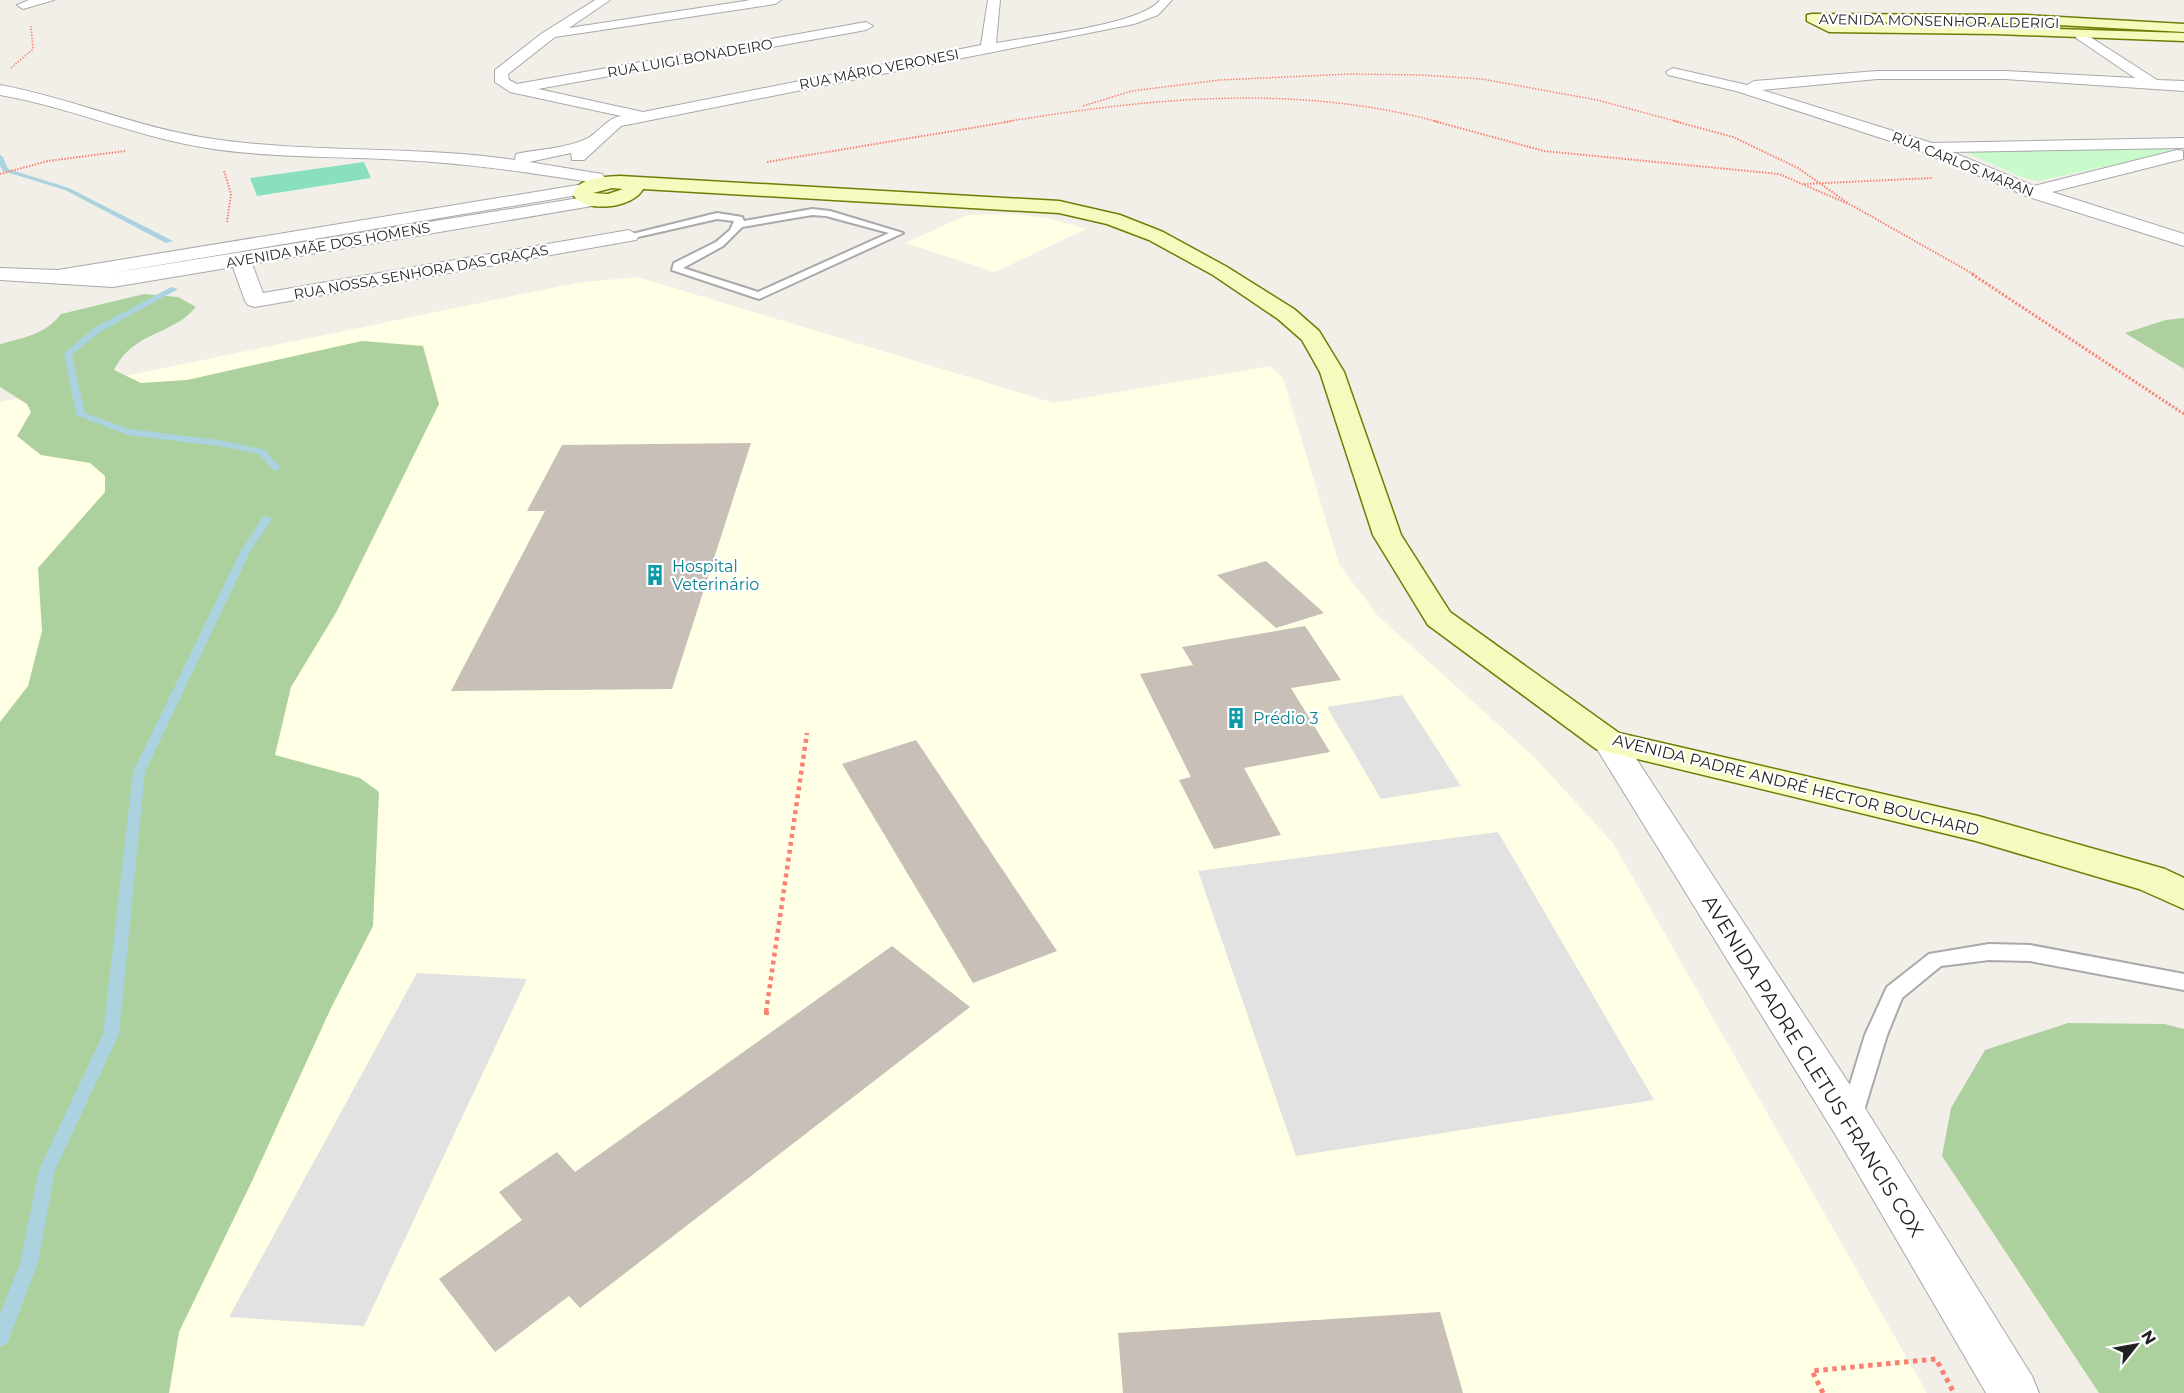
<svg xmlns="http://www.w3.org/2000/svg" width="2184" height="1393" font-family="Montserrat,sans-serif">
<style>
.education{fill:#ffffe5}
.grass{fill:#cdebb0}
.forest{fill:#add19e}
.park{fill:#c8facc}
.pitch{fill:#88e0be}
.parking{fill:#e2e2e2}
.lines{fill:none;stroke-linecap:round;stroke-linejoin:round}
.stream{fill:#aad3df;fill-rule:evenodd}
.building{fill:#c7bfb8}
.lane-casing{stroke:#a9a9a9;stroke-width:4}
.street-casing{stroke:#a9a9a9;stroke-width:2}
.secondary-casing{stroke:#707d05;stroke-width:3}
.path-far4{stroke:#fa8072;stroke-width:1.5;stroke-dasharray:1.5 1.5;stroke-linecap:butt}
.path-far3{stroke:#fa8072;stroke-width:2;stroke-dasharray:1.5 1.5;stroke-linecap:butt}
.path-far2{stroke:#fa8072;stroke-width:3;stroke-dasharray:2 2;stroke-linecap:butt}
.path-far1{stroke:#fa8072;stroke-width:4.5;stroke-dasharray:4 4;stroke-linecap:butt}
.path{stroke:#fa8072;stroke-width:5;stroke-dasharray:4.5 4.5;stroke-linecap:butt}
.lane{fill:#fff;fill-rule:evenodd}
.street{fill:#fff;fill-rule:evenodd}
.secondary{fill:#f7fabf;fill-rule:evenodd}
.labels{text-anchor:middle;dominant-baseline:central;stroke-width:4.5;stroke-linejoin:round;paint-order:stroke}
.far-street-label{font-size:14px;fill:#222;stroke:#fff}
.culture-label{font-size:16px;fill:#0d838f;stroke:#fff;text-anchor:start}
.street-label{font-size:16px;fill:#222;stroke:#fff}
.near-street-label{font-size:20px;fill:#222;stroke:#fff}
</style>
<rect width="100%" height="100%" fill="#f2efe9"/>
<g class="education">
<path d="M 1013,214 L 1047,218 L 1086,229 L 995,272 L 905,243 L 967,215 Z"/>
<path d="M 638,277 L 1054,403 L 1270,366 L 1283,378 L 1339,564 L 1378,616 L 1534,757 L 1613,843 L 1927,1393 L 0,1393 L 0,402 L 576,283 Z"/>
</g>
<path class="grass" d="M 1847,20 L 1985,22 L 2184,32 L 2184,35 L 1844,23 Z"/>
<g class="forest">
<path d="M 144,294 L 178,297 L 196,307 C 172,336 133,331 114,370 L 141,383 L 187,380 L 362,341 L 423,346 L 439,404 L 337,611 L 291,687 L 275,755 L 360,778 L 379,792 L 373,926 L 331,1008 L 253,1179 L 179,1332 L 169,1393 L 0,1393 L 0,722 L 28,686 L 42,631 L 38,568 L 105,492 L 105,476 L 90,463 L 41,455 L 17,436 L 31,412 L 27,404 L 0,387 L 0,344 C 23,338 46,334 61,314 Z"/>
<path d="M 2184,318 L 2184,369 L 2125,333 L 2166,320 Z"/>
<path d="M 2068,1023 L 2165,1024 L 2184,1029 L 2184,1393 L 2099,1393 L 1942,1156 L 1951,1108 L 1985,1050 Z"/>
</g>
<path class="park" d="M 2163,147 L 2174,152 L 2038,181 L 2024,178 L 1963,151 Z"/>
<path class="pitch" d="M 364,162 L 371,178 L 257,196 L 250,178 Z"/>
<g class="parking">
<path d="M 1402,695 L 1461,786 L 1381,799 L 1327,707 Z"/>
<path d="M 1498,832 L 1654,1100 L 1296,1156 L 1198,871 Z"/>
<path d="M 417,973 L 527,979 L 364,1326 L 229,1317 Z"/>
</g>
<g class="lines">
<g class="stream">
<path d="M 0,155 L 3,157 L 8,169 L 69,188 L 173,241 L 166,243 L 65,190 L 3,171 L 0,166 Z"/>
<path d="M 171,287 L 178,289 L 100,332 L 72,355 L 85,413 L 129,429 L 219,440 L 265,450 L 279,466 L 279,470 L 273,470 L 259,454 L 219,446 L 127,435 L 76,415 L 64,354 L 65,352 L 94,328 Z"/>
<path d="M 267,516 L 272,519 L 250,552 L 145,772 L 119,1034 L 55,1170 L 38,1263 L 7,1344 L 0,1347 L 0,1314 L 20,1263 L 39,1170 L 103,1034 L 133,772 L 240,552 L 263,517 Z"/>
</g>
</g>
<g class="building">
<path d="M 751,443 L 672,689 L 451,691 L 545,511 L 527,511 L 562,445 Z"/>
<path d="M 1266,561 L 1324,613 L 1276,628 L 1217,575 Z"/>
<path d="M 1305,626 L 1341,680 L 1291,688 L 1330,752 L 1244,768 L 1281,835 L 1214,849 L 1179,780 L 1191,777 L 1140,674 L 1193,665 L 1182,647 Z"/>
<path d="M 916,740 L 1057,951 L 973,983 L 842,764 Z"/>
<path d="M 892,946 L 970,1007 L 580,1308 L 569,1296 L 495,1352 L 439,1279 L 522,1220 L 499,1192 L 557,1152 L 575,1172 Z"/>
<path d="M 1440,1312 L 1463,1393 L 1123,1393 L 1118,1333 Z"/>
</g>
<g class="lines">
<defs>
<g id="lane">
<path d="M 812,209 L 830,211 L 903,233 L 759,299 L 672,270 L 674,263 L 716,242 L 730,230 L 734,221 L 717,219 L 629,239 L 624,236 L 717,213 L 742,217 L 744,221 ZM 812,215 L 826,216 L 889,233 L 758,292 L 683,268 L 723,246 L 742,227 Z"/>
<path d="M 1989,944 L 2030,945 L 2184,974 L 2184,990 L 2030,961 L 1989,960 L 1941,966 L 1902,998 L 1887,1035 L 1862,1117 L 1859,1124 L 1851,1126 L 1843,1124 L 1840,1117 L 1865,1035 L 1887,987 L 1929,954 Z"/>
</g>
<g id="street">
<path d="M 29,0 L 54,0 L 23,9 L 17,5 Z"/>
<path d="M 595,0 L 610,0 L 569,28 L 751,0 L 781,0 L 775,4 L 555,37 L 508,74 L 509,80 L 517,84 L 866,22 L 873,26 L 866,30 L 538,89 L 643,112 L 981,45 L 988,0 L 1000,0 L 996,43 C 1028,37 1142,25 1160,0 L 1172,0 L 1158,15 L 1134,24 L 621,126 L 584,160 L 572,160 L 571,153 L 529,162 L 602,174 L 605,178 L 596,183 C 531,173 467,163 402,160 C 337,156 271,158 207,148 C 136,137 70,107 0,95 L 0,85 C 70,98 136,127 207,138 C 309,154 413,145 515,160 L 516,154 C 539,149 564,149 586,139 C 599,133 605,119 621,116 L 510,92 L 495,82 L 495,70 L 541,34 Z"/>
<path d="M 2081,31 L 2157,80 L 2184,81 L 2184,91 L 2005,79 L 1877,79 L 1762,90 L 1932,143 L 2184,138 L 2184,148 L 1952,152 L 2034,186 L 2177,150 L 2183,151 L 2183,159 L 2052,192 L 2184,234 L 2184,246 L 2026,196 L 1921,151 L 1736,91 L 1668,75 L 1666,72 L 1673,68 L 1747,85 L 1754,81 L 1877,71 L 2005,71 L 2135,78 L 2076,38 L 2076,32 Z"/>
<path d="M 584,184 L 593,189 L 590,193 L 105,274 L 598,195 L 607,200 L 604,204 L 252,264 L 263,293 L 629,230 L 639,236 L 636,240 L 255,307 L 248,305 L 245,301 L 233,267 L 113,287 L 0,280 L 0,268 L 58,270 Z"/>
<path d="M 1608,731 L 1620,734 L 1865,1108 L 2032,1376 L 2039,1393 L 1986,1393 L 1835,1134 L 1592,741 L 1596,734 Z"/>
</g>
<g id="secondary">
<path d="M 1812,14 L 2025,15 L 2184,24 L 2184,32 L 2025,23 L 1829,22 L 2184,33 L 2184,41 L 1997,34 L 1829,32 L 1807,21 L 1807,15 Z"/>
<path d="M 620,176 L 1059,201 L 1120,215 L 1163,232 L 1227,267 L 1294,309 L 1319,331 L 1344,372 L 1401,535 L 1450,612 L 1619,733 L 1978,816 L 2165,869 L 2184,878 L 2184,909 L 2139,889 L 1976,841 L 1596,749 L 1428,625 L 1373,535 L 1320,372 L 1302,340 L 1278,319 L 1213,275 L 1149,240 L 1107,224 L 1059,213 L 643,189 C 633,208 586,214 573,195 C 577,177 605,177 620,176 ZM 612,188 L 623,189 L 608,194 L 593,193 Z"/>
</g>
</defs>
<use href="#lane" class="lane-casing"/>
<use href="#street" class="street-casing"/>
<use href="#secondary" class="secondary-casing"/>
<g class="path-far4">
<path d="M 11,68 L 33,49 L 31,26"/>
<path d="M 1083,106 L 1132,91 L 1220,80 L 1351,74 L 1422,75 L 1482,79 L 1597,100 L 1679,122"/>
<path d="M 1004,122 C 1151,98 1293,83 1439,122"/>
</g>
<g class="path-far3">
<path d="M 1434,121 L 1544,151 L 1779,174 L 1853,206 L 1975,275"/>
<path d="M 1674,121 L 1733,137 L 1798,168 L 1848,203"/>
<path d="M 767,162 L 1013,121"/>
<path d="M 224,171 L 231,194 L 227,222"/>
<path d="M 0,174 L 48,161 L 125,151"/>
<path d="M 1804,184 L 1932,178"/>
</g>
<path class="path-far2" d="M 1972,274 L 2184,414"/>
<path class="path-far1" d="M 766,1012 L 807,733"/>
<g class="path">
<path d="M 766,1015 L 767,1011"/>
<path d="M 1823,1393 L 1812,1371 L 1936,1359 L 1954,1393"/>
</g>
<use href="#lane" class="lane"/>
<use href="#street" class="street"/>
<use href="#secondary" class="secondary"/>
</g>
<defs>
<symbol id="building-bare" viewBox="-9 -9 18 18"><path d="M-4-6H4V6H1V3H-1V6H-4ZM-2.5-4.3h1.7v1.8h-1.7ZM.8-4.3h1.7v1.8H.8ZM-2.5-1h1.7V.8h-1.7ZM.8-1h1.7V.8H.8Z" fill="#0f9aa8" stroke="#fff" stroke-width="2.5" paint-order="stroke"/></symbol>
</defs>
<g fill-rule="evenodd">
<use href="#building-bare" x="640" y="560" width="30" height="30"/>
<use href="#building-bare" x="1221" y="703" width="30" height="30"/>
</g>
<g class="labels">
<g class="far-street-label">
<text transform="translate(1939 21) rotate(1)">AVENIDA MONSENHOR ALDERIGI</text>
<text transform="translate(690 58) rotate(-10)">RUA LUIGI BONADEIRO</text>
<text transform="translate(879 69) rotate(-11)">RUA MÁRIO VERONESI</text>
<text transform="translate(1963 164) rotate(22)">RUA CARLOS MARAN</text>
<text transform="translate(328 245) rotate(-10)">AVENIDA MÃE DOS HOMENS</text>
<text transform="translate(421 272) rotate(-10)">RUA NOSSA SENHORA DAS GRAÇAS</text>
</g>
<g class="culture-label">
<text x="672" y="566">Hospital<tspan x="672" dy="18">Veterinário</tspan></text>
<text x="1253" y="718">Prédio 3</text>
</g>
<g class="street-label">
<text transform="translate(1796 785) rotate(14)">AVENIDA PADRE ANDRÉ HECTOR BOUCHARD</text>
</g>
<g class="near-street-label">
<text transform="translate(1813 1066) rotate(58)">AVENIDA PADRE CLETUS FRANCIS COX</text>
</g>
</g>
<g transform="translate(2136 1345) rotate(59)" stroke="#ffffff" stroke-width="4.5" paint-order="stroke">
<path d="M0-4.5L10 22L0 15L-10 22Z" fill="#222222"/>
<text y="-9" font-size="16" font-weight="bold" text-anchor="middle" fill="#222222">N</text>
</g>
</svg>
